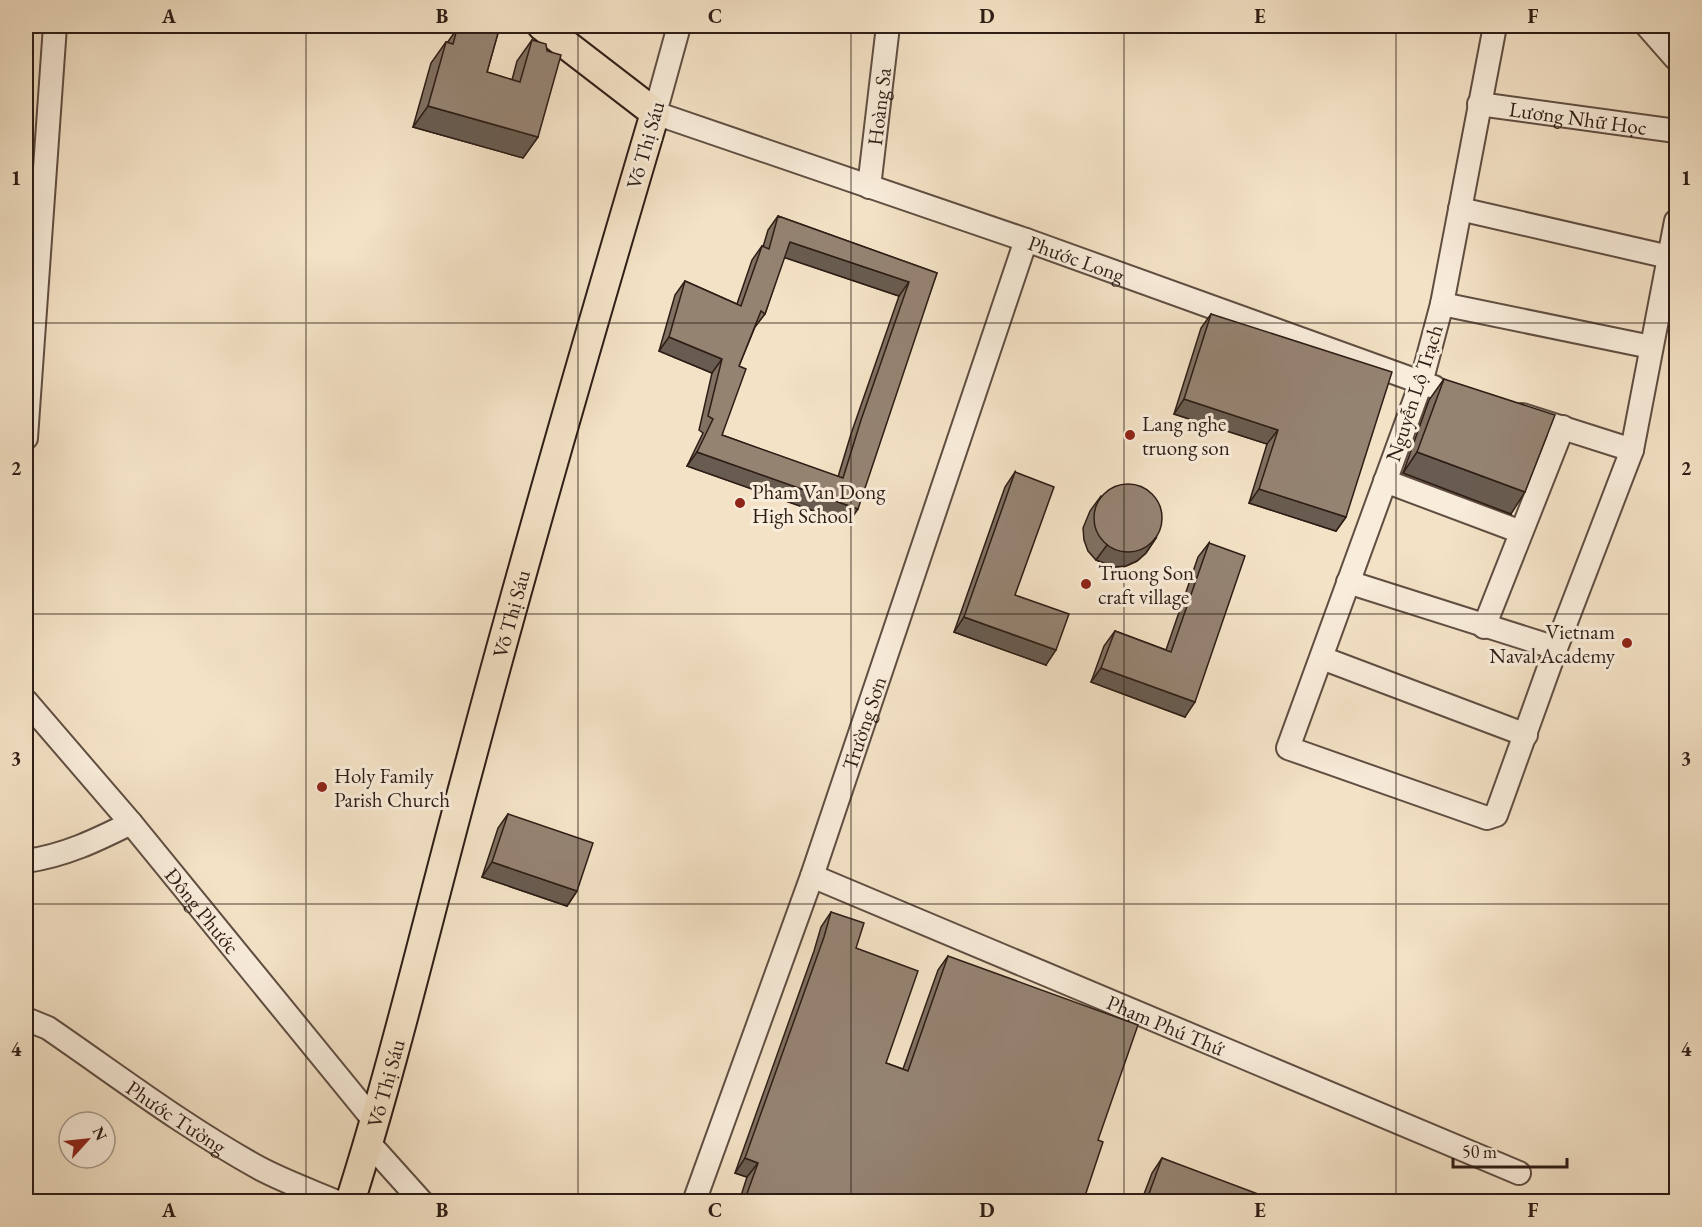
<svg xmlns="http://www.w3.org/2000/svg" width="1702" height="1227" font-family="'EB Garamond',serif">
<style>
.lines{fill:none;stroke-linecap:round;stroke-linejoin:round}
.minor-casing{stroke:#604e42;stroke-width:26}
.major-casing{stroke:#2e1d16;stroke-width:32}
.minor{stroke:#f8ecda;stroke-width:22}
.major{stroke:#f4e2c6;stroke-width:28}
.wall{fill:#807162;stroke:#2e1d16;stroke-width:1.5;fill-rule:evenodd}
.shaded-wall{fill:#685c50;stroke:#2e1d16;stroke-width:1.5}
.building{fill:#958372;stroke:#2e1d16;stroke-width:1.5;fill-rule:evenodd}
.grid{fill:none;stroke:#2e1d16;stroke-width:1.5;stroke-opacity:0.55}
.poi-dot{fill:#8f2418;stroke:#f8ecda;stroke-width:2}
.labels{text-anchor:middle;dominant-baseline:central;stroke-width:6;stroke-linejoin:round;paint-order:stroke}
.street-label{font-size:21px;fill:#2e1d16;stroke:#f8ecda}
.poi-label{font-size:21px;fill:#2e1d16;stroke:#f8ecda;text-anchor:start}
.neatline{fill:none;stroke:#2e1d16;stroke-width:2}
.grid-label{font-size:20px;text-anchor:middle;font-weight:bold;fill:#2e1d16}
</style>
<rect width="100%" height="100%" fill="#f4e2c6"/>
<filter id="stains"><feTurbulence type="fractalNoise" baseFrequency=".00333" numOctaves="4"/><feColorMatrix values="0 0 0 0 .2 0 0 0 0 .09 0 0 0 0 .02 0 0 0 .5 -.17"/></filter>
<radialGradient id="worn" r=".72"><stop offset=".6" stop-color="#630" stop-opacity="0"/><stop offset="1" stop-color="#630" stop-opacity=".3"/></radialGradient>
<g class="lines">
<defs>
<g id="minor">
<path id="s1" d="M 679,26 L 655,113 L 1026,240 L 1434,387"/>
<path d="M 1495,26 L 1442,304 L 1421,383 L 1288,748 L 1487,818 L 1496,815 L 1556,648 L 1632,450 L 1676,221"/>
<path d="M 1647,26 L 1676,59"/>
<path id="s2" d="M 1479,104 L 1676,131"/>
<path id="s3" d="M 869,187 L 888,26"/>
<path d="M 1460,209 L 1669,257"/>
<path d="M 1442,304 L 1651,347"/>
<path d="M 1522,415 L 1632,450"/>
<path d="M 26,438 L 55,26"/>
<path d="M 1385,481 L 1521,532"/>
<path d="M 1348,582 L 1556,648"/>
<path d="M 1484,627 L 1563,427"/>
<path d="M 1322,658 L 1526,735"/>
<path id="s4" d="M 26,701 L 131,823 L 376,1123"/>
<path d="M 26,861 C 64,856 97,840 131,823"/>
<path id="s5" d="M 812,876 L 1519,1173"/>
<path id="s6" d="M 26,1019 L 48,1028 C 118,1076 186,1128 261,1169 C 286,1182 311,1191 337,1202"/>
<path d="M 369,1143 L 422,1202"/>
<path id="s7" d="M 694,1202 L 812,876 L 1026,240"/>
</g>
<g id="major">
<path id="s8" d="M 350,1202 C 396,1057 430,909 470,763 C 528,545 591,329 655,113 L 542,26"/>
</g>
</defs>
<use href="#minor" class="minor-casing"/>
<use href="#major" class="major-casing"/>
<use href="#minor" class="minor"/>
<use href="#major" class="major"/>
</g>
<g class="wall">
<path d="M 460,26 L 500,26 L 487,72 L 512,80 L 517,61 L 532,40 L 538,137 L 523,158 L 413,127 L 431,63 L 446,42 L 447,43 L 457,29 L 458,30 Z"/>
<path d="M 778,216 L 937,273 L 848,523 L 687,466 L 703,433 L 699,430 L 712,373 L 659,351 L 675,295 L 685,281 L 737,304 L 752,260 L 762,246 L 763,247 L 768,230 ZM 784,257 L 899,296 L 851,434 L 838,477 L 722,435 L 739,366 L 755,327 L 765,314 Z"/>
<path d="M 1211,314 L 1346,517 L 1336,531 L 1249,503 L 1267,444 L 1174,414 L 1201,328 Z"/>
<path d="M 1444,379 L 1511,514 L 1403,473 L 1429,400 Z"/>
<path d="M 1015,472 L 1015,595 L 1046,665 L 954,632 L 1005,487 Z"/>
<path d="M 1101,496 L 1156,538 L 1146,553 L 1137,561 L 1126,566 L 1114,567 L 1096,560 L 1088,551 L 1084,540 L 1083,528 L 1090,511 Z"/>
<path d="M 1209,543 L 1185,717 L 1091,682 L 1104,646 L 1115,631 L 1166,650 L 1198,557 Z"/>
<path d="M 508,814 L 577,891 L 567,906 L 482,877 L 498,828 Z"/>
<path d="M 831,912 L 856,948 L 886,1063 L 903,1069 L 938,970 L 948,956 L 1098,1140 L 1083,1202 L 739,1202 L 747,1177 L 735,1173 L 814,951 L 821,927 Z"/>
<path d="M 1162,1158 L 1265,1202 L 1141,1202 L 1152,1173 Z"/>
</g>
<g class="shaded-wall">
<path d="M 428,106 L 538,137 L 523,158 L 413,127 Z"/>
<path d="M 790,242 L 909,282 L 899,296 L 780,256 Z"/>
<path d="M 669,337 L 722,359 L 712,373 L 659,351 Z"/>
<path d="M 1184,399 L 1278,430 L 1267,444 L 1174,414 Z"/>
<path d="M 697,452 L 858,509 L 848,523 L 687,466 Z"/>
<path d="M 1417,452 L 1525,492 L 1511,514 L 1403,473 Z"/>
<path d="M 1259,489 L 1346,517 L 1336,531 L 1249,503 Z"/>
<path d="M 1156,538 L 1146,553 L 1137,561 L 1126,566 L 1114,567 L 1096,560 L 1107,545 Z"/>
<path d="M 964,617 L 1056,650 L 1046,665 L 954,632 Z"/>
<path d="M 1101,668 L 1195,702 L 1185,717 L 1091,682 Z"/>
<path d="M 492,862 L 577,891 L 567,906 L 482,877 Z"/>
<path d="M 745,1158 L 758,1163 L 747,1177 L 735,1173 Z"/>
<path d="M 870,1198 L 881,1202 L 867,1202 Z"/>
</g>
<g class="building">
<path d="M 463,26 L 500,26 L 487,72 L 520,82 L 532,40 L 546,44 L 547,51 L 561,55 L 538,137 L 428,106 L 446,42 L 453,44 L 457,29 L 462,31 Z"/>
<path d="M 778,216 L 937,273 L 858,509 L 697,452 L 713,419 L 708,416 L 722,359 L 669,337 L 685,281 L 741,306 L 762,246 L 769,249 ZM 790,242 L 909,282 L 861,420 L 843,478 L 722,435 L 746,369 L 739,366 L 761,311 L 765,314 Z"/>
<path d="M 1211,314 L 1392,372 L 1346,517 L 1259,489 L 1278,430 L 1184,399 Z"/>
<path d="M 1444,379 L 1555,415 L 1525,492 L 1417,452 Z"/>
<path d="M 1015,472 L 1054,487 L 1015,595 L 1069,614 L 1056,650 L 964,617 Z"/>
<circle cx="1128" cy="518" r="34"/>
<path d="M 1209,543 L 1245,556 L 1195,702 L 1101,668 L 1115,631 L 1171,652 Z"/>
<path d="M 508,814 L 593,843 L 577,891 L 492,862 Z"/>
<path d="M 831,912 L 864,923 L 856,948 L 918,971 L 886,1063 L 908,1071 L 948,956 L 1138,1025 L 1098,1140 L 1103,1142 L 1083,1202 L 881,1202 L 870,1198 L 868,1202 L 744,1202 L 758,1163 L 745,1158 L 824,937 Z"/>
<path d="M 1162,1158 L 1266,1197 L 1265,1202 L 1146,1202 Z"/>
</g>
<path class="grid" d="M 306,26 L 306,1202M 578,26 L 578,1202M 851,26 L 851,1202M 1124,26 L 1124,1202M 1396,26 L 1396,1202M 26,323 L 1676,323M 26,614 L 1676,614M 26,904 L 1676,904"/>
<g class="poi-dot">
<circle cx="1130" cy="435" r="6"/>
<circle cx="740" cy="503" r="6"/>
<circle cx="1086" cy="584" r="6"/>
<circle cx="1627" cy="643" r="6"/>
<circle cx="322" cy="787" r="6"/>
</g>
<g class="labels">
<g class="street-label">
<text stroke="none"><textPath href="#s3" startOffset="81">Hoàng Sa</textPath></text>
<text stroke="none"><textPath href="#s2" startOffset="100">Lương Nhữ Học</textPath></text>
<text transform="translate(645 145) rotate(-74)">Võ Thị Sáu</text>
<text stroke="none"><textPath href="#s1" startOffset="536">Phước Long</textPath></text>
<text transform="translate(1414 393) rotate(-72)">Nguyễn Lộ Trạch</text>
<text stroke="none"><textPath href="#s8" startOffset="610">Võ Thị Sáu</textPath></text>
<text stroke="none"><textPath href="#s7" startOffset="508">Trường Sơn</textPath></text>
<text stroke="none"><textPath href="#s4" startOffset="274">Đông Phước</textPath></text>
<text stroke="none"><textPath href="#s5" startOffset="384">Phạm Phú Thứ</textPath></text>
<text stroke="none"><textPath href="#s8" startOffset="124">Võ Thị Sáu</textPath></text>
<text stroke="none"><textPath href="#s6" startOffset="180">Phước Tường</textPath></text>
</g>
<g class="poi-label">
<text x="1142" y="423">Lang nghe<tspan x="1142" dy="24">truong son</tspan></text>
<text x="752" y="491">Pham Van Dong<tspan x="752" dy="24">High School</tspan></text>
<text x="1098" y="572">Truong Son<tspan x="1098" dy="24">craft village</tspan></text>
<text x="1615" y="631" text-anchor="end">Vietnam<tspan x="1615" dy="24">Naval Academy</tspan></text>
<text x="334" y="775">Holy Family<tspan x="334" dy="24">Parish Church</tspan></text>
</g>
</g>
<rect width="1702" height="1227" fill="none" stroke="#f4e2c6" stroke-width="66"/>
<g transform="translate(87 1140) rotate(63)"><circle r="28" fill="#f8ecda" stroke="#a7998c" stroke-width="1.5"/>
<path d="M0-4.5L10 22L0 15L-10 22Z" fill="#8f2418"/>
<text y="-9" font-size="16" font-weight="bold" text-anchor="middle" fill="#2e1d16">N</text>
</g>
<path d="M1453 1158v9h114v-9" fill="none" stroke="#2e1d16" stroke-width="3"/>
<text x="1462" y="1158" font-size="18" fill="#2e1d16" stroke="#f8ecda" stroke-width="4.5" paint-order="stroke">50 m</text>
<rect x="33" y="33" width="1636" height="1161" class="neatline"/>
<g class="grid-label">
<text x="169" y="23">A</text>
<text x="442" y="23">B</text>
<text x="715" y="23">C</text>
<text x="987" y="23">D</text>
<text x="1260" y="23">E</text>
<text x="1533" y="23">F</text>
<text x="16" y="185">1</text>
<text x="1686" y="185">1</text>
<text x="16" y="475">2</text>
<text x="1686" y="475">2</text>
<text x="16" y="765">3</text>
<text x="1686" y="765">3</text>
<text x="16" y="1056">4</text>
<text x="1686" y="1056">4</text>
<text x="169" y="1217">A</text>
<text x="442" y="1217">B</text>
<text x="715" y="1217">C</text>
<text x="987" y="1217">D</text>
<text x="1260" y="1217">E</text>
<text x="1533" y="1217">F</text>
</g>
<rect width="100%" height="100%" filter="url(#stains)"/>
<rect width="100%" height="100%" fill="url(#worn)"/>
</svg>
